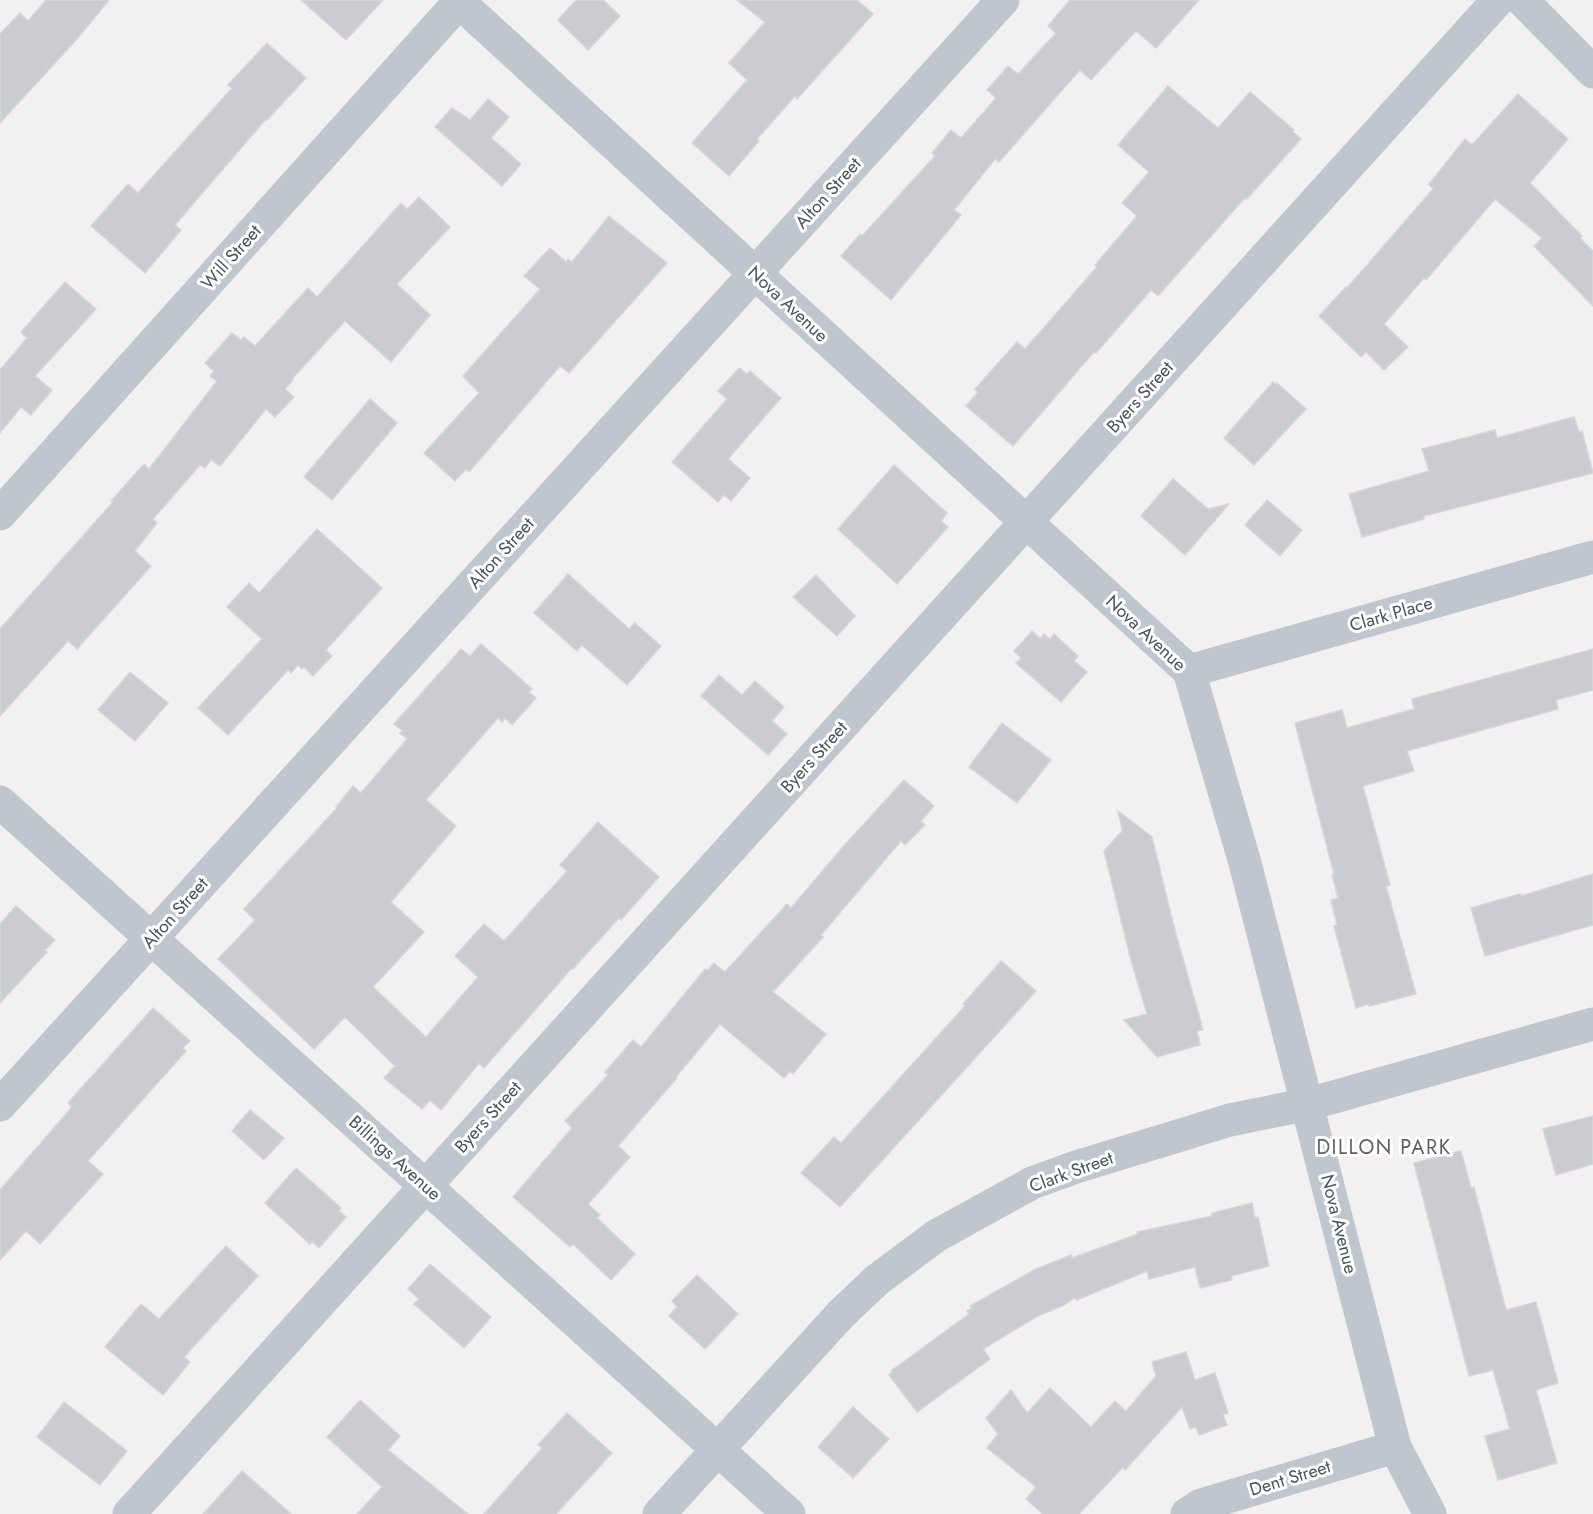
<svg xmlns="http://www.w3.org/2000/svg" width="1593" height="1514" font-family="Jost,sans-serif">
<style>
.building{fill:#caccd2;stroke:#d4d6db;stroke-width:1.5}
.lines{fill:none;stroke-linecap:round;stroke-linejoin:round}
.minor{stroke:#bfc6ce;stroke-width:33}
.labels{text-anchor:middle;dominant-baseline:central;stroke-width:6;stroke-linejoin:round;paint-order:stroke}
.street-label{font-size:18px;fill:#49525c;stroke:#fff}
.neighbourhood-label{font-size:20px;letter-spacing:1.5px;fill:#5c5f64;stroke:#fff}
</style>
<rect width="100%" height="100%" fill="#f2f0f0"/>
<g class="building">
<path d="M 46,0 L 109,0 L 77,39 L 0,123 L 0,34 L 20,13 L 28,21 Z"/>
<path d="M 301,0 L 383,0 L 346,40 Z"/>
<path d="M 576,0 L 603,0 L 620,16 L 588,50 L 558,20 Z"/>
<path d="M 737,0 L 857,0 L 873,14 L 797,99 L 795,96 L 757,139 L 759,141 L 729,176 L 692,143 L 747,80 L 729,63 L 765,22 Z"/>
<path d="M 1070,0 L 1199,0 L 1156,48 L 1136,31 L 1091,80 L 1080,70 L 999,162 L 995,159 L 954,210 L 961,215 L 891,300 L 841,256 L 860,234 L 862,236 L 935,156 L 932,153 L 951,130 L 961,138 L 996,98 L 987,90 L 1008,66 L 1018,74 L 1056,33 L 1048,26 Z"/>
<path d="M 267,43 L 306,78 L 267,120 L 266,119 L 175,225 L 181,230 L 145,273 L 91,226 L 128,184 L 138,193 L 232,88 L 228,85 Z"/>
<path d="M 1168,86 L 1218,128 L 1250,92 L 1294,130 L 1292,131 L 1301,139 L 1247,199 L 1246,198 L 1242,201 L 1158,296 L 1151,290 L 1096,353 L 1094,352 L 1013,446 L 966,406 L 978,392 L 975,389 L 1017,342 L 1025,349 L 1097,267 L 1095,265 L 1137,216 L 1122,203 L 1149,172 L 1118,145 Z"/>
<path d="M 1518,94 L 1568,139 L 1530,183 L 1582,236 L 1580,238 L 1593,251 L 1593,306 L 1534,246 L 1542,238 L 1495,199 L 1426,280 L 1424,278 L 1384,324 L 1408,347 L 1384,370 L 1366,352 L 1361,357 L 1319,316 L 1346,287 L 1347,288 L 1433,189 L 1429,184 L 1465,139 L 1472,145 Z"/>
<path d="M 488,99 L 509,117 L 491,138 L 521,164 L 502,186 L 435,127 L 452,108 L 470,120 Z"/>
<path d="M 419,197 L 450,227 L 397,284 L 430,315 L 391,362 L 345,321 L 292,379 L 293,380 L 285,389 L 294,397 L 275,417 L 266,409 L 220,466 L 211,460 L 205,468 L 200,465 L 153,519 L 157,523 L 135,551 L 151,566 L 77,649 L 68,641 L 0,716 L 0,629 L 113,502 L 111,501 L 144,464 L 149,469 L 217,381 L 210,376 L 214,371 L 205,363 L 232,333 L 241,340 L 244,337 L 255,346 L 308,288 L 317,297 L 401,203 L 407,209 Z"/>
<path d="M 609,216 L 667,263 L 569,373 L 560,366 L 469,472 L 466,469 L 455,481 L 424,453 L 479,393 L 463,376 L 540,289 L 524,276 L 550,248 L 566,262 L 568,259 L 572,262 Z"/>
<path d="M 65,282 L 96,309 L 35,376 L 52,390 L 31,415 L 21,407 L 0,433 L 0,370 L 27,338 L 21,332 Z"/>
<path d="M 739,368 L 747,374 L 750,371 L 781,398 L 728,459 L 750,478 L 731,501 L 724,495 L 718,502 L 672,462 L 727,399 L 718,391 Z"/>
<path d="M 1273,382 L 1276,384 L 1277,383 L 1306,409 L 1254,465 L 1224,438 Z"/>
<path d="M 370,399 L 397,423 L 332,500 L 304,477 Z"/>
<path d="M 1574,417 L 1579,432 L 1582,431 L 1593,473 L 1424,516 L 1424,519 L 1362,537 L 1349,494 L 1429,471 L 1422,449 L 1495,430 L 1497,438 Z"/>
<path d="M 894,465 L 947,513 L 941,521 L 948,527 L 897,584 L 838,529 Z"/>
<path d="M 1173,479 L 1208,509 L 1229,504 L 1185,555 L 1141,516 Z"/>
<path d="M 1267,500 L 1302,530 L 1280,556 L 1245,525 Z"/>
<path d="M 317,529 L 382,588 L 326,650 L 332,656 L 313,676 L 304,667 L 302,669 L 298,665 L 291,673 L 288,670 L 228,735 L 198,708 L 262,639 L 227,607 L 249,583 L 259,593 Z"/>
<path d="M 568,574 L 629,629 L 635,623 L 661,646 L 627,685 L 582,645 L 577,651 L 534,613 Z"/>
<path d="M 816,575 L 855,616 L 837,636 L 793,597 Z"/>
<path d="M 1032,631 L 1040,639 L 1044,634 L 1050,639 L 1054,634 L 1078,656 L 1074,661 L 1087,672 L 1061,702 L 1016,663 L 1021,658 L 1014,651 Z"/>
<path d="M 481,644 L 532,689 L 529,692 L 536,698 L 512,725 L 505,718 L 502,722 L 498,718 L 426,800 L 456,826 L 391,902 L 424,932 L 373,987 L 426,1037 L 478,977 L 455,956 L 484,924 L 504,941 L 567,871 L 560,865 L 598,822 L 659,877 L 621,920 L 619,918 L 573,969 L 572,968 L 484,1068 L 479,1063 L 441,1110 L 430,1100 L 422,1109 L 384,1078 L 395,1066 L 345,1017 L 314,1049 L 218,959 L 255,920 L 244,909 L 337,808 L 336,807 L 353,786 L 361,793 L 407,739 L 400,733 L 403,731 L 394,724 L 461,649 L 470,656 Z"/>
<path d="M 1593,649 L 1593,690 L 1556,700 L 1558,709 L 1407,751 L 1414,771 L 1363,786 L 1390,885 L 1386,886 L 1416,994 L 1369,1006 L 1368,1004 L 1356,1008 L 1334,926 L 1337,925 L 1331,900 L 1338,898 L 1332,875 L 1334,874 L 1295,723 L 1342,710 L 1347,728 L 1414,709 L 1412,699 Z"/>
<path d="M 130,672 L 168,703 L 135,741 L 98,710 Z"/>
<path d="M 719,675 L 742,695 L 755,681 L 784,707 L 772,721 L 787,734 L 768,755 L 701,696 Z"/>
<path d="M 1002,723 L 1051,760 L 1017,803 L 969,767 Z"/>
<path d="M 904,780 L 934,806 L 921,821 L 925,825 L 905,845 L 901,841 L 821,935 L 823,937 L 773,992 L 826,1034 L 793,1074 L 790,1071 L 784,1078 L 720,1024 L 676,1077 L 677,1078 L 618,1146 L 630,1157 L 588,1204 L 600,1215 L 597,1218 L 635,1254 L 611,1280 L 573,1244 L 570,1247 L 513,1197 L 572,1128 L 565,1121 L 608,1075 L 605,1072 L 633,1040 L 641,1047 L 705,969 L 708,970 L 714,963 L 725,972 L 787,904 L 791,908 L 842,848 Z"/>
<path d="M 1118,811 L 1152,837 L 1173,923 L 1203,1030 L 1197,1031 L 1200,1045 L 1157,1057 L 1124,1020 L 1147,1014 L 1131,960 L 1104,851 L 1121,832 L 1123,834 Z"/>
<path d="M 1593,874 L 1593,925 L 1485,956 L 1471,908 L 1520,894 L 1521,896 Z"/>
<path d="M 16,906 L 55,940 L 45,950 L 47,952 L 0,1003 L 0,924 Z"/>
<path d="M 1001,961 L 1036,991 L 840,1207 L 801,1173 L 834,1137 L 841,1143 L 965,1006 L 963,1004 Z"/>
<path d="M 153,1008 L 190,1041 L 183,1048 L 186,1051 L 88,1161 L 103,1174 L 40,1244 L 26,1231 L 0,1260 L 0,1190 L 72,1107 L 68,1103 Z"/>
<path d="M 250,1110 L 284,1138 L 264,1160 L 232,1131 Z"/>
<path d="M 1593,1116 L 1593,1164 L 1556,1175 L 1543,1129 Z"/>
<path d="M 1461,1151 L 1471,1188 L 1474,1187 L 1506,1310 L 1536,1302 L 1558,1383 L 1536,1390 L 1557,1463 L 1498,1480 L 1485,1436 L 1510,1429 L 1493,1370 L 1469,1376 L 1414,1163 Z"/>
<path d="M 296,1168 L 341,1208 L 339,1211 L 346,1217 L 319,1248 L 312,1241 L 310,1244 L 265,1203 Z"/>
<path d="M 1252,1203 L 1255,1218 L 1258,1217 L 1269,1266 L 1231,1276 L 1232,1280 L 1200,1288 L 1195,1267 L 1149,1279 L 1147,1271 L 1077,1300 L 1074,1298 L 1064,1305 L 1036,1317 L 983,1349 L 990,1359 L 917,1412 L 889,1375 L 892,1372 L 891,1371 L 969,1314 L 967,1311 L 972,1308 L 970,1306 L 1034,1270 L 1071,1255 L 1072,1258 L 1138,1234 L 1137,1232 L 1212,1216 L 1212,1213 Z"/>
<path d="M 226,1246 L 258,1276 L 184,1357 L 190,1362 L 163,1395 L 105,1347 L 141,1304 L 159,1319 Z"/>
<path d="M 430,1264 L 491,1317 L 464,1348 L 414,1304 L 419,1299 L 408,1289 Z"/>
<path d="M 697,1275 L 738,1314 L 705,1349 L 669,1316 L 677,1307 L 672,1301 Z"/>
<path d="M 1186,1352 L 1195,1380 L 1215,1373 L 1228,1413 L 1223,1415 L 1227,1425 L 1199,1435 L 1196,1427 L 1190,1429 L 1182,1407 L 1125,1470 L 1123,1467 L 1079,1514 L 1043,1514 L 1026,1499 L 1036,1487 L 987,1448 L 998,1434 L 986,1418 L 1011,1390 L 1027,1413 L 1050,1388 L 1091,1427 L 1115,1401 L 1126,1411 L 1156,1376 L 1152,1362 Z"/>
<path d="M 360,1400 L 400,1436 L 388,1450 L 468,1514 L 357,1514 L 382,1487 L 327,1437 Z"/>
<path d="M 64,1402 L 127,1451 L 100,1485 L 37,1437 Z"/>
<path d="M 853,1407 L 889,1439 L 853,1478 L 818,1447 Z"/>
<path d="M 567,1413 L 612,1453 L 556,1514 L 484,1514 L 542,1448 L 538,1445 Z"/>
<path d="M 242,1471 L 291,1514 L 203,1514 Z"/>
</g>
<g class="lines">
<g class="minor">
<path d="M 457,0 L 1189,671 L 1245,863 L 1395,1447 L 1430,1514"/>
<path d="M 1522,0 L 1593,72"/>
<path d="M 0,514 L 461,0"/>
<path d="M 1189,671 L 1593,557"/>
<path d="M 0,802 L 789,1514"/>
<path d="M 0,1105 L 1003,0"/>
<path d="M 129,1514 L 1498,0"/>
<path d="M 659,1514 L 841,1314 L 877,1280 L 936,1236 L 1032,1183 L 1076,1167 L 1230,1120 L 1309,1104 L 1593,1024"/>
<path d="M 1187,1514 L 1201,1505 L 1395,1447"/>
</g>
</g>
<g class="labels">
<g class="street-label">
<text transform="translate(828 193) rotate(-48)">Alton Street</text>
<text transform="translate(231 257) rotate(-48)">Will Street</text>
<text transform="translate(788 304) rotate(43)">Nova Avenue</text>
<text transform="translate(1140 397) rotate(-48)">Byers Street</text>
<text transform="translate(501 553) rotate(-48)">Alton Street</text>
<text transform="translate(1391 614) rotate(-16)">Clark Place</text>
<text transform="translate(1146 633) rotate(43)">Nova Avenue</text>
<text transform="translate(814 757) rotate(-48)">Byers Street</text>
<text transform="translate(175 913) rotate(-48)">Alton Street</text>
<text transform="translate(488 1117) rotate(-48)">Byers Street</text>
<text transform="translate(395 1158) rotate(42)">Billings Avenue</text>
<text transform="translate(1071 1172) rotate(-20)">Clark Street</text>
<text transform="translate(1339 1224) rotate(76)">Nova Avenue</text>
<text transform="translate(1290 1478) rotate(-17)">Dent Street</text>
</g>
<g class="neighbourhood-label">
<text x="1384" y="1147">DILLON PARK</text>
</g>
</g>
</svg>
